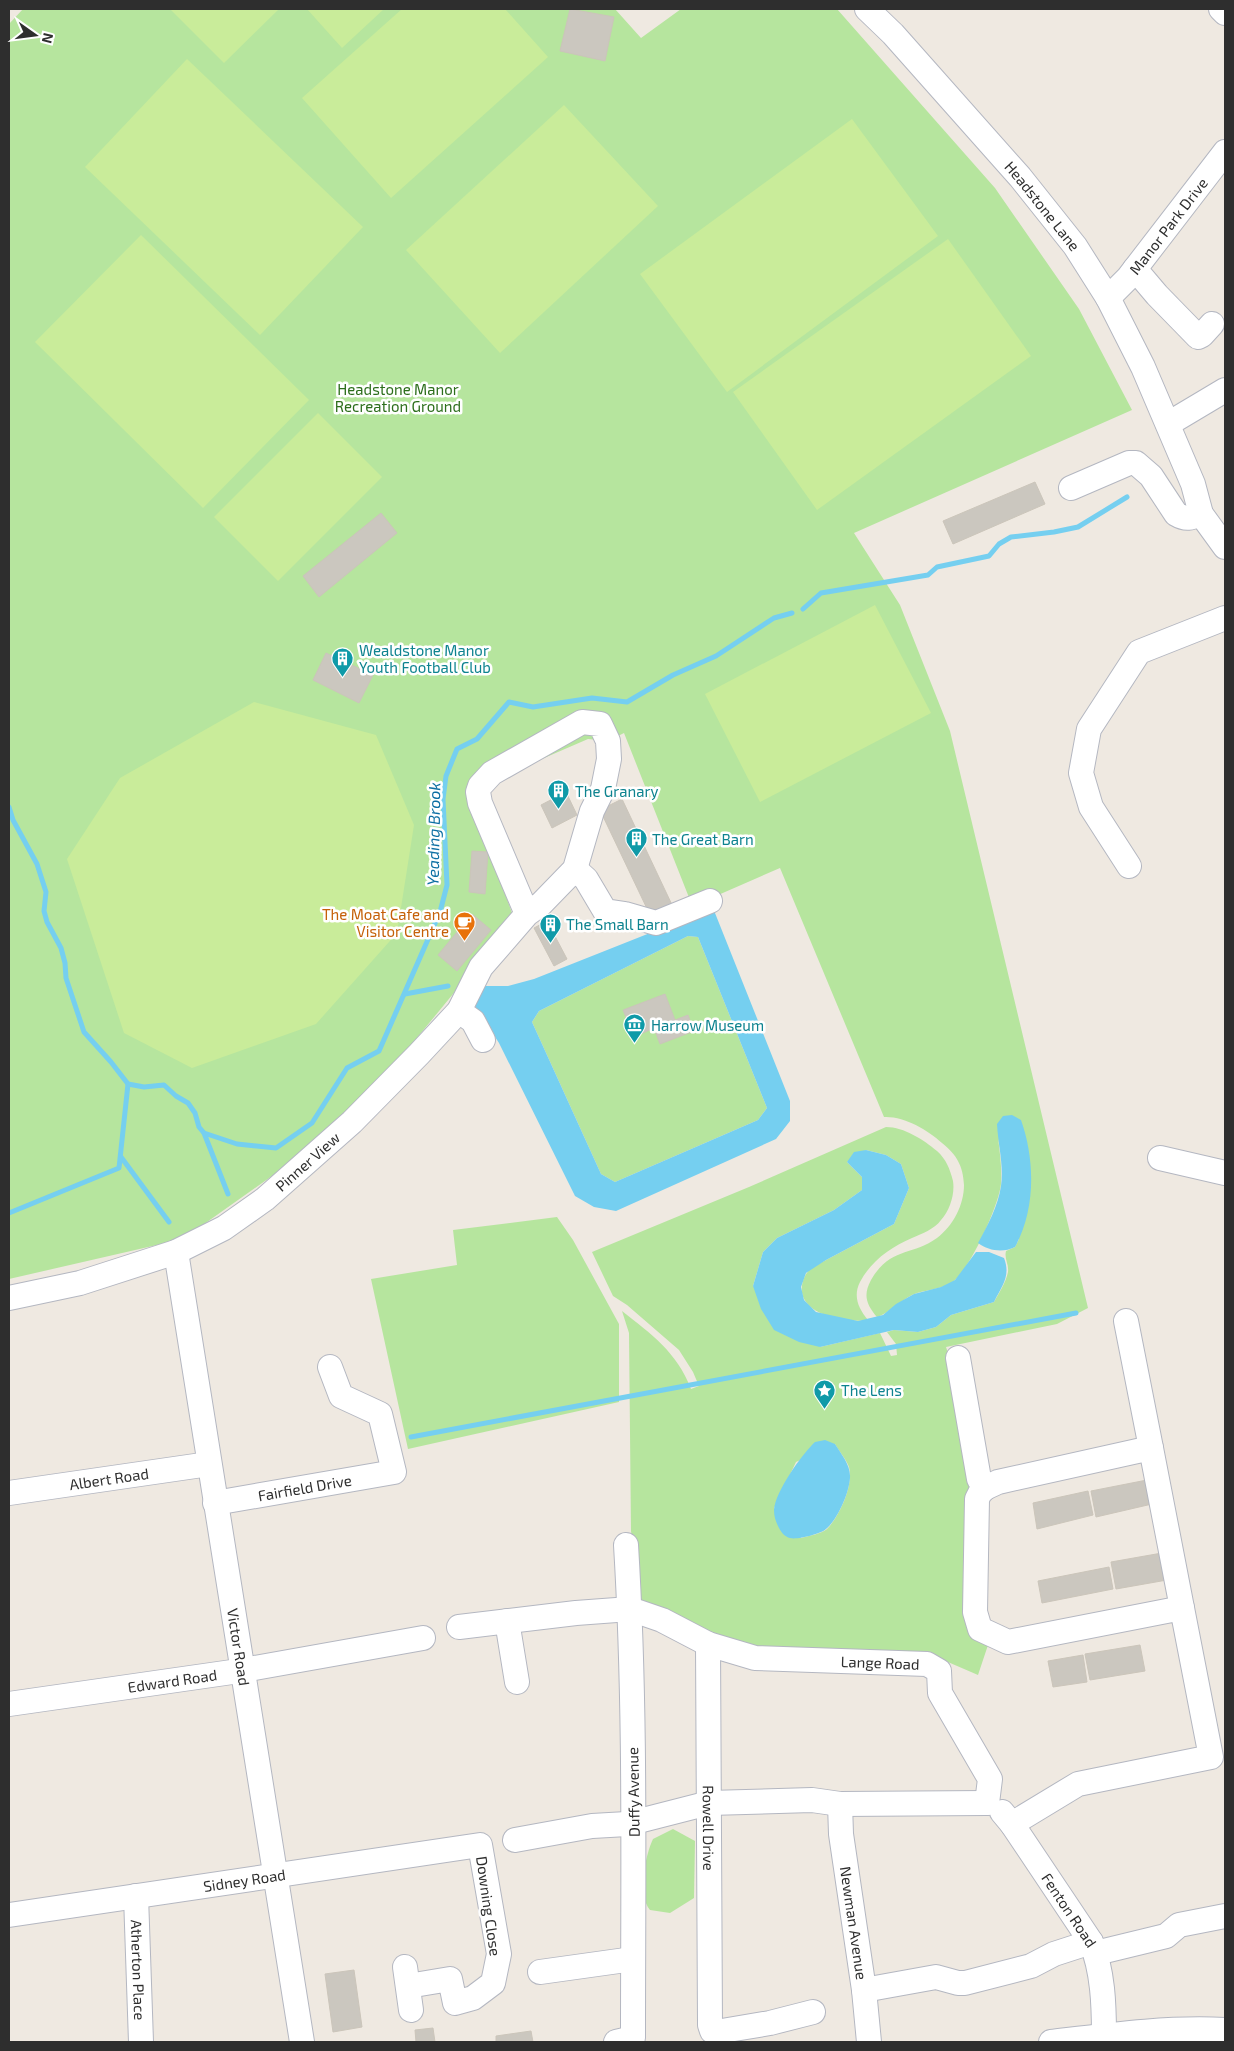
<svg xmlns="http://www.w3.org/2000/svg" width="1234" height="2051" font-family="'Exo 2',sans-serif">
<style>
.green{fill:#b6e59e;fill-rule:evenodd}
.pitch{fill:#c9ec9a}
.water{fill:#75cff0;fill-rule:evenodd}
.lines{fill:none;stroke-linecap:round;stroke-linejoin:round}
.stream{stroke:#75cff0;stroke-width:5}
.building{fill:#cbc7bf;stroke:#cbc5ba}
.minor-casing{stroke:#b4b7c1;stroke-width:26}
.minor{stroke:#fff;stroke-width:24}
.labels{text-anchor:middle;dominant-baseline:central;stroke-width:5;stroke-linejoin:round;paint-order:stroke}
.street-label{font-size:15px;fill:#2e2e2e;stroke:#fff}
.park-label{font-size:15px;fill:#2c6e1b;stroke:#fff}
.culture-label{font-size:15px;fill:#0d838f;stroke:#fff;text-anchor:start}
.food-label{font-size:15px;fill:#c56008;stroke:#fff;text-anchor:end}
.water-label{font-size:16px;font-style:italic;fill:#0d6fa3;stroke:#fff}
</style>
<rect width="100%" height="100%" fill="#efe9e1"/>
<g class="green">
<path d="M 23,9 L 615,9 L 641,38 L 681,9 L 837,9 L 995,188 L 1079,309 L 1132,410 L 854,533 L 900,605 L 950,731 L 1088,1308 L 1057,1324 L 946,1347 L 954,1371 L 972,1473 L 988,1645 L 978,1675 L 927,1653 L 760,1653 L 642,1606 L 631,1531 L 629,1333 L 622,1311 C 651,1334 677,1352 691,1389 L 699,1386 L 693,1372 L 679,1350 L 627,1305 L 613,1296 L 592,1252 L 749,1187 L 886,1127 C 904,1127 924,1140 937,1151 C 946,1159 950,1169 953,1181 C 955,1194 950,1210 941,1220 C 935,1229 921,1234 912,1238 C 891,1247 871,1261 860,1282 C 853,1296 858,1308 868,1320 C 848,1323 806,1316 802,1293 C 801,1283 804,1275 811,1268 L 894,1224 L 909,1188 L 901,1164 L 886,1155 L 866,1150 L 847,1162 L 862,1177 L 862,1190 L 834,1210 L 777,1238 L 763,1252 L 753,1286 L 820,1347 L 880,1333 L 891,1356 L 897,1355 L 896,1344 L 887,1332 L 894,1330 L 918,1332 L 936,1327 L 951,1315 L 994,1302 C 999,1293 1006,1282 1008,1272 C 1009,1264 1004,1259 1006,1251 L 1015,1247 L 1019,1239 L 998,1138 C 1000,1153 1002,1168 1001,1184 C 999,1205 971,1266 955,1280 C 944,1290 925,1289 912,1295 C 900,1301 889,1313 877,1317 C 866,1304 863,1295 871,1280 C 890,1247 912,1256 937,1238 C 953,1226 964,1205 964,1185 C 963,1166 957,1155 942,1143 C 928,1130 904,1116 884,1117 L 780,868 L 709,899 L 690,900 L 624,733 L 608,741 L 588,739 L 498,778 L 476,812 L 512,913 L 453,994 L 407,1050 L 319,1138 L 272,1176 L 183,1239 L 9,1279 L 9,24 ZM 835,1444 C 839,1451 846,1459 849,1467 C 854,1485 839,1517 827,1529 C 821,1534 808,1536 801,1538 L 774,1508 L 796,1462 Z"/>
<path d="M 688,936 L 698,937 L 767,1108 L 758,1120 L 615,1182 L 601,1174 L 532,1022 L 539,1011 Z"/>
<path d="M 557,1217 L 573,1240 L 619,1324 L 619,1402 L 408,1449 L 371,1279 L 457,1265 L 453,1230 Z"/>
<path d="M 673,1829 L 695,1841 L 694,1898 L 670,1913 L 650,1910 C 637,1895 645,1856 653,1839 Z"/>
</g>
<g class="pitch">
<path d="M 170,9 L 279,9 L 224,63 Z"/>
<path d="M 307,9 L 384,9 L 342,48 Z"/>
<path d="M 402,9 L 505,9 L 548,57 L 391,198 L 302,98 Z"/>
<path d="M 187,59 L 363,227 L 260,335 L 85,167 Z"/>
<path d="M 564,105 L 658,206 L 500,353 L 406,250 Z"/>
<path d="M 852,119 L 938,236 L 727,392 L 640,274 Z"/>
<path d="M 141,235 L 309,400 L 203,508 L 35,342 Z"/>
<path d="M 948,239 L 1031,356 L 817,510 L 733,392 Z"/>
<path d="M 318,413 L 382,477 L 278,581 L 214,517 Z"/>
<path d="M 875,605 L 931,713 L 760,802 L 705,694 Z"/>
<path d="M 254,702 L 376,735 L 414,825 L 397,933 L 316,1024 L 192,1068 L 124,1033 L 67,859 L 120,778 Z"/>
</g>
<g class="water">
<path d="M 713,908 L 790,1101 L 790,1121 L 776,1139 L 616,1211 L 594,1207 L 575,1196 L 499,1043 L 475,1006 L 473,998 L 482,986 L 508,986 L 534,979 ZM 688,936 L 698,937 L 767,1108 L 758,1120 L 615,1182 L 601,1174 L 532,1022 L 539,1011 Z"/>
<path d="M 1012,1115 L 1021,1120 C 1035,1159 1036,1209 1015,1247 C 1003,1253 989,1251 978,1243 C 988,1225 998,1206 1001,1186 C 1004,1166 998,1144 997,1124 L 1003,1116 Z"/>
<path d="M 866,1150 L 886,1155 L 901,1164 L 909,1188 L 894,1224 L 826,1260 L 806,1273 L 801,1287 L 804,1300 L 816,1312 L 858,1321 L 883,1315 L 896,1304 L 914,1294 L 941,1287 L 955,1280 L 976,1252 L 989,1252 L 1004,1258 C 1011,1276 1002,1286 994,1302 L 951,1315 L 936,1327 L 918,1332 L 894,1330 L 820,1347 L 799,1342 L 774,1330 L 761,1309 L 753,1286 L 763,1252 L 777,1238 L 834,1210 L 862,1190 L 862,1177 L 847,1162 L 854,1152 Z"/>
<path d="M 825,1440 L 835,1444 C 841,1454 851,1465 850,1478 C 849,1493 838,1519 826,1529 C 821,1534 797,1540 790,1538 C 785,1537 781,1532 779,1528 C 776,1522 774,1517 774,1510 C 775,1492 802,1454 815,1442 Z"/>
</g>
<g class="lines">
<g class="stream">
<path d="M 803,609 L 821,593 L 928,575 L 937,567 L 989,556 L 999,544 L 1011,537 L 1054,532 L 1078,527 L 1127,497"/>
<path d="M 9,807 L 13,820 L 37,864 L 46,892 L 44,911 L 47,922 L 61,948 L 65,963 L 66,978 L 84,1032 L 111,1062 L 128,1084 L 144,1087 L 164,1085 L 176,1096 L 188,1103 L 195,1113 L 199,1127 L 204,1133 L 237,1144 L 276,1148 L 312,1123 L 347,1068 L 379,1051 L 440,912 L 447,885 L 443,799 L 446,776 L 457,749 L 477,739 L 509,702 L 533,707 L 592,698 L 627,702 L 673,675 L 716,656 L 774,618 L 792,613"/>
<path d="M 405,994 L 448,986"/>
<path d="M 204,1133 L 228,1194"/>
<path d="M 121,1157 L 169,1222"/>
<path d="M 9,1213 L 119,1168 L 128,1084"/>
<path d="M 411,1437 L 1076,1313"/>
</g>
</g>
<g class="building">
<path d="M 570,9 L 614,17 L 605,61 L 560,51 Z"/>
<path d="M 1035,482 L 1045,504 L 953,544 L 943,521 Z"/>
<path d="M 381,513 L 397,533 L 319,597 L 303,576 Z"/>
<path d="M 326,653 L 373,675 L 359,703 L 313,680 Z"/>
<path d="M 566,792 L 577,815 L 552,828 L 541,805 Z"/>
<path d="M 622,799 L 673,907 L 651,917 L 600,810 Z"/>
<path d="M 472,851 L 488,852 L 485,894 L 469,892 Z"/>
<path d="M 472,914 L 491,930 L 457,971 L 438,955 Z"/>
<path d="M 547,921 L 567,959 L 554,966 L 534,928 Z"/>
<path d="M 665,994 L 675,1020 L 688,1015 L 694,1031 L 660,1044 L 654,1028 L 634,1037 L 623,1010 Z"/>
<path d="M 1147,1480 L 1152,1504 L 1096,1517 L 1091,1491 Z"/>
<path d="M 1088,1491 L 1093,1515 L 1037,1529 L 1033,1503 Z"/>
<path d="M 1162,1553 L 1167,1580 L 1116,1589 L 1111,1562 Z"/>
<path d="M 1109,1567 L 1113,1589 L 1042,1603 L 1038,1581 Z"/>
<path d="M 1140,1645 L 1145,1671 L 1090,1680 L 1085,1654 Z"/>
<path d="M 1083,1655 L 1087,1682 L 1053,1687 L 1048,1661 Z"/>
<path d="M 354,1970 L 362,2027 L 333,2032 L 325,1974 Z"/>
<path d="M 433,2028 L 435,2042 L 416,2042 L 415,2030 Z"/>
<path d="M 531,2031 L 533,2042 L 496,2042 L 496,2036 Z"/>
</g>
<g class="lines">
<defs>
<g id="minor">
<path id="s1" d="M 867,9 L 893,34 L 1020,177 L 1075,246 L 1108,298 L 1143,367 L 1193,484 L 1201,514 L 1225,547"/>
<path d="M 1221,9 L 1225,13"/>
<path d="M 1135,269 L 1157,295 L 1198,337 L 1202,335 L 1212,324"/>
<path id="s2" d="M 1108,298 L 1128,278 L 1225,152"/>
<path d="M 1168,424 L 1225,390"/>
<path d="M 1071,488 L 1129,463 L 1136,463 L 1151,476 L 1176,514 C 1186,520 1191,518 1201,514"/>
<path d="M 1129,866 L 1091,807 L 1081,773 L 1089,729 L 1139,652 L 1225,618"/>
<path d="M 575,869 L 586,879 L 605,911 L 625,914 L 656,923 L 710,901"/>
<path d="M 459,1011 L 473,1021 L 483,1040"/>
<path d="M 1160,1158 L 1225,1173"/>
<path id="s3" d="M 176,1252 L 302,2042"/>
<path id="s4" d="M 9,1298 L 80,1283 L 176,1252 L 224,1228 L 265,1199 L 352,1122 L 419,1054 L 459,1011 L 481,967 L 527,914 L 541,904 L 575,869 L 592,811 L 603,789 L 609,759 L 608,741 L 600,724 L 582,722 L 492,773 L 480,786 L 478,792 L 480,803 L 527,914"/>
<path d="M 1126,1321 L 1151,1448"/>
<path d="M 958,1358 L 979,1479 L 985,1488 L 980,1493 L 977,1499 L 975,1612 L 980,1629 L 1008,1642 L 1182,1608 L 1211,1757 L 1078,1784 L 1012,1824"/>
<path d="M 985,1488 L 998,1482 L 1151,1448 L 1182,1608"/>
<path id="s5" d="M 9,1493 L 209,1464"/>
<path id="s6" d="M 215,1503 L 394,1472 L 380,1414 L 341,1396 L 330,1367"/>
<path d="M 507,1621 L 517,1682"/>
<path id="s7" d="M 459,1627 L 576,1613 L 630,1609 L 662,1620 L 708,1644 L 755,1658 L 927,1664 L 939,1671 L 940,1693 L 990,1779 L 987,1803"/>
<path id="s8" d="M 708,1644 L 710,2025 L 712,2031 L 716,2032 L 770,2023 L 813,2012"/>
<path id="s9" d="M 9,1704 L 232,1672 L 423,1638"/>
<path id="s10" d="M 840,1804 L 841,1834 L 864,1990 L 869,2042"/>
<path id="s11" d="M 1002,1812 L 1012,1824 L 1091,1942 C 1103,1971 1104,2005 1104,2037"/>
<path d="M 515,1840 L 592,1826 L 627,1824 L 709,1803 L 812,1800 L 840,1804 L 987,1803"/>
<path id="s12" d="M 136,1896 L 141,2042"/>
<path id="s13" d="M 9,1915 L 480,1845 L 499,1954 L 493,1983 L 473,1998 L 455,2003 L 450,1979 L 408,1986"/>
<path d="M 1096,1953 L 1166,1936 L 1179,1925 L 1225,1916"/>
<path d="M 405,1967 L 411,2010"/>
<path d="M 540,1972 L 633,1959"/>
<path d="M 864,1990 L 936,1977 L 958,1983 L 965,1983 L 1031,1966 L 1054,1954 L 1091,1942"/>
<path d="M 616,2042 L 633,2038 C 633,1874 636,1709 626,1545"/>
<path d="M 1051,2042 C 1109,2035 1167,2027 1225,2030"/>
</g>
</defs>
<use href="#minor" class="minor-casing"/>
<use href="#minor" class="minor"/>
</g>
<defs>
<symbol id="building-pin" viewBox="-11 -11 22 30"><path d="M0 17L-7.5 6A9.5 9.5 0 1 1 7.5 6Z" fill="#0f9aa8" stroke="#fff"/><path d="M-4-6H4V6H1V3H-1V6H-4ZM-2.5-4.3h1.7v1.8h-1.7ZM.8-4.3h1.7v1.8H.8ZM-2.5-1h1.7V.8h-1.7ZM.8-1h1.7V.8H.8Z" fill="#fff"/></symbol>
<symbol id="cafe-pin" viewBox="-11 -11 22 30"><path d="M0 17L-7.5 6A9.5 9.5 0 1 1 7.5 6Z" fill="#e8710a" stroke="#fff"/><path d="M-5.5-4.5H6V0H3Q3 3.5 0 3.5H-2.5Q-5.5 3.5-5.5 0ZM3-3.2v2h1.7v-2ZM-6 4.5H4V6H-6Z" fill="#fff"/></symbol>
<symbol id="museum-pin" viewBox="-11 -11 22 30"><path d="M0 17L-7.5 6A9.5 9.5 0 1 1 7.5 6Z" fill="#0f9aa8" stroke="#fff"/><path d="M0-6L6-3V-2H-6V-3ZM-5-1h2V3h-2ZM-1-1h2V3h-2ZM3-1h2V3H3ZM-6 4H6V6H-6Z" fill="#fff"/></symbol>
<symbol id="sight-pin" viewBox="-11 -11 22 30"><path d="M0 17L-7.5 6A9.5 9.5 0 1 1 7.5 6Z" fill="#0f9aa8" stroke="#fff"/><path d="M0-6L1.8-2.2L6-1.7L2.9 1.2L3.7 5.4L0 3.3L-3.7 5.4L-2.9 1.2L-6-1.7L-1.8-2.2Z" fill="#fff"/></symbol>
</defs>
<g fill-rule="evenodd">
<use href="#building-pin" x="330" y="646" width="25" height="34"/>
<use href="#building-pin" x="546" y="778" width="25" height="34"/>
<use href="#building-pin" x="624" y="826" width="25" height="34"/>
<use href="#cafe-pin" x="452" y="910" width="25" height="34"/>
<use href="#building-pin" x="538" y="912" width="25" height="34"/>
<use href="#museum-pin" x="622" y="1012" width="25" height="34"/>
<use href="#sight-pin" x="812" y="1378" width="25" height="34"/>
</g>
<g class="labels">
<g class="street-label">
<text stroke="none"><textPath href="#s1" startOffset="264">Headstone Lane</textPath></text>
<text stroke="none"><textPath href="#s2" startOffset="94">Manor Park Drive</textPath></text>
<text stroke="none"><textPath href="#s4" startOffset="334">Pinner View</textPath></text>
<text stroke="none"><textPath href="#s5" startOffset="101">Albert Road</textPath></text>
<text stroke="none"><textPath href="#s6" startOffset="91">Fairfield Drive</textPath></text>
<text stroke="none"><textPath href="#s3" startOffset="400">Victor Road</textPath></text>
<text stroke="none"><textPath href="#s7" startOffset="432">Lange Road</textPath></text>
<text stroke="none"><textPath href="#s9" startOffset="165">Edward Road</textPath></text>
<text transform="translate(633 1792) rotate(-91)">Duffy Avenue</text>
<text stroke="none"><textPath href="#s8" startOffset="184">Rowell Drive</textPath></text>
<text stroke="none"><textPath href="#s13" startOffset="238">Sidney Road</textPath></text>
<text transform="translate(489 1906) rotate(82)">Downing Close</text>
<text stroke="none"><textPath href="#s11" startOffset="119">Fenton Road</textPath></text>
<text stroke="none"><textPath href="#s10" startOffset="120">Newman Avenue</textPath></text>
<text stroke="none"><textPath href="#s12" startOffset="74">Atherton Place</textPath></text>
</g>
<g class="park-label">
<text x="398" y="389">Headstone Manor<tspan x="398" dy="17">Recreation Ground</tspan></text>
</g>
<g class="culture-label">
<text x="359" y="650">Wealdstone Manor<tspan x="359" dy="17">Youth Football Club</tspan></text>
<text x="575" y="791">The Granary</text>
<text x="652" y="839">The Great Barn</text>
<text x="566" y="924">The Small Barn</text>
<text x="651" y="1025">Harrow Museum</text>
<text x="841" y="1390">The Lens</text>
</g>
<g class="food-label">
<text x="449" y="914">The Moat Cafe and<tspan x="449" dy="17">Visitor Centre</tspan></text>
</g>
<g class="water-label">
<text transform="translate(433 834) rotate(-89)">Yeading Brook</text>
</g>
</g>
<rect width="1234" height="2051" fill="none" stroke="#2e2e2e" stroke-width="20"/>
<g transform="translate(35 35) rotate(104)" stroke="#ffffff" stroke-width="4" paint-order="stroke">
<path d="M0-4L9 19L0 12L-9 19Z" fill="#2e2e2e"/>
<text y="-8" font-size="14" font-weight="bold" text-anchor="middle" fill="#2e2e2e">N</text>
</g>
</svg>
